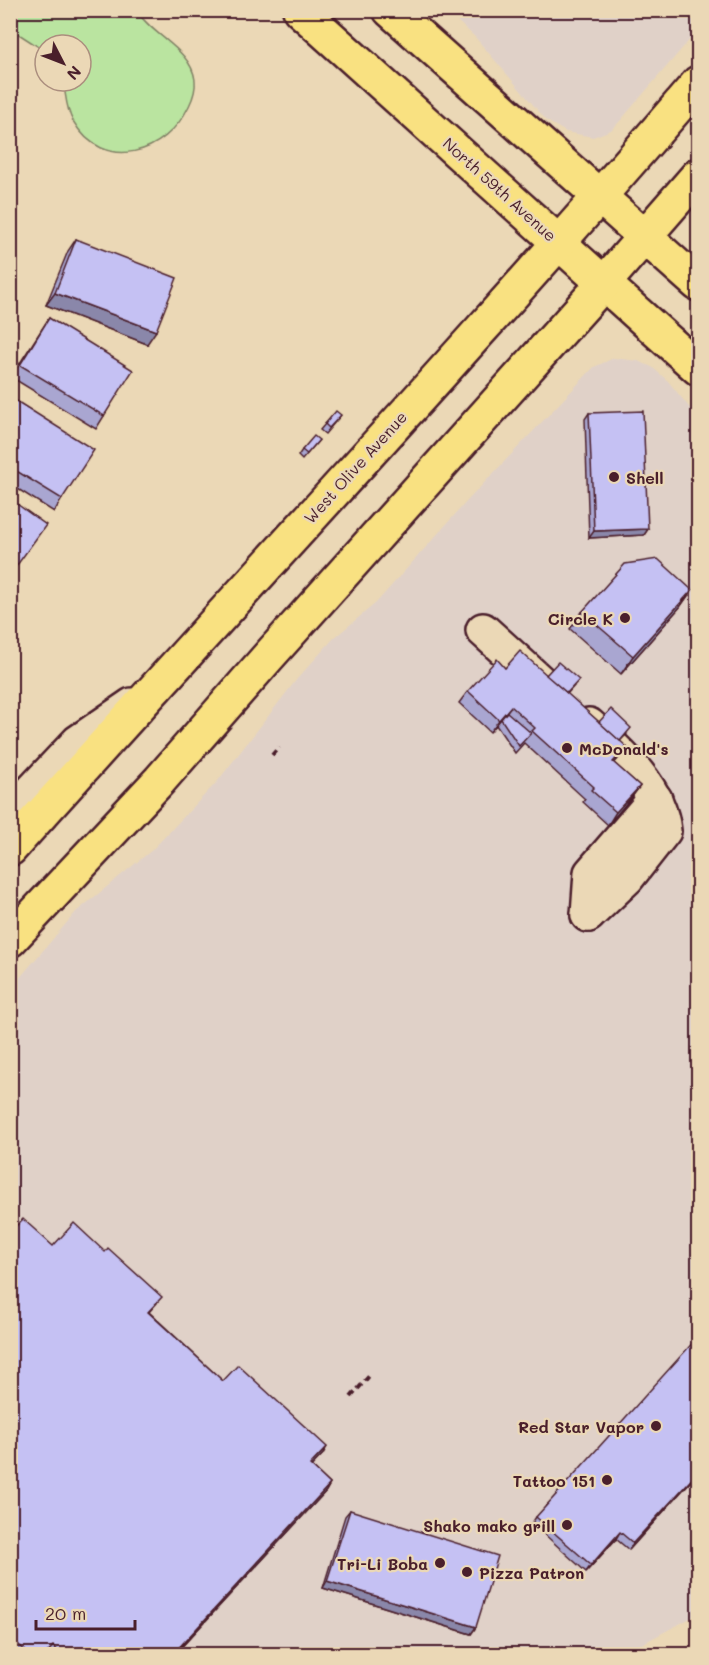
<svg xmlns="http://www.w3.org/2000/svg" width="709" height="1665" font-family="Mali,sans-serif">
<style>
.built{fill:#e0d1c8}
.green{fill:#bae4a0;stroke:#828266;stroke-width:1.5}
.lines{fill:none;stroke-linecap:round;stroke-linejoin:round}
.minor-casing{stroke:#4a1f2b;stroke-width:38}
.major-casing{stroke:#4a1f2b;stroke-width:38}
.path{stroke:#4a1f2b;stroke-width:4;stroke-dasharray:6 4.5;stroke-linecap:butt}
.minor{stroke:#ebd8b6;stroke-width:33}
.major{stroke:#f9e181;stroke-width:33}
.wall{fill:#a9a6d1;stroke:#4a1f2b;stroke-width:1.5}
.shaded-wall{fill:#8a87aa;stroke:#4a1f2b;stroke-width:1.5}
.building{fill:#c5c1f3;stroke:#4a1f2b;stroke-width:1.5}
.poi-dot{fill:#4a1f2b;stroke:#ebd8b6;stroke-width:2}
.labels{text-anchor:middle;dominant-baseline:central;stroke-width:4.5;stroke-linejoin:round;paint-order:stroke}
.street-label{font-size:16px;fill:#4a1f2b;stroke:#ebd8b6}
.poi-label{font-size:16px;font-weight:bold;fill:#4a1f2b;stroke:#ebd8b6;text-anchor:end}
</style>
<rect width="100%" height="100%" fill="#ebd8b6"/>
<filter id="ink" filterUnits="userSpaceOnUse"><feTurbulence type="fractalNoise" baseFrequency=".0167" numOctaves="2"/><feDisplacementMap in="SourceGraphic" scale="12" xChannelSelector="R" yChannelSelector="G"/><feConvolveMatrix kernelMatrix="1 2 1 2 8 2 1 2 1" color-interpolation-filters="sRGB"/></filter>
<g filter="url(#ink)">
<g class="built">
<path d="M 446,11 L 698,11 L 698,30 L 620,121 L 611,130 L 593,137 L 566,132 L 547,121 L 475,37 Z"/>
<path d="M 614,358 L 638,361 L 652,367 L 668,381 L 698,418 L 698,1614 L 623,1654 L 11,1654 L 11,988 L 76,912 L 152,850 L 217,782 L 297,679 L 334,638 L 376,603 L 468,500 L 594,367 Z"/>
</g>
<path class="green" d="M 10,11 L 137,11 C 152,36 191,49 195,80 C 196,89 193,98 189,106 C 166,154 104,174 73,121 C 66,110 66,94 63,81 L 81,81 L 81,45 L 45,45 L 45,51 L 11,29 Z"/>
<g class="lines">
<defs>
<g id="minor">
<path d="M 483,630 L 548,689"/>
<path d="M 10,814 L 78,742 L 132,705"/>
<path d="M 588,915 L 627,878 L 664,831 C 660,788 620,753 589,725"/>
<path d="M 588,915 L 591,873 L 655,799"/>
</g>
<g id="major">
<path d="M 300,10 L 698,368"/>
<path d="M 390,10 L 698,284"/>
<path d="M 10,849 C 239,593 475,343 698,83"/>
<path d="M 10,940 L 160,780 L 268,657 L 604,283 L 698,175"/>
</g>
</defs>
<use href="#minor" class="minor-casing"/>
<use href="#major" class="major-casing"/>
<g class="path">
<path d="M 272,755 L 279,747"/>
<path d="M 351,1397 L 370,1375"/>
</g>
<use href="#minor" class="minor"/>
<use href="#major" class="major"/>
</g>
<g class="wall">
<path d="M 76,239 L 147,344 L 46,305 L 68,251 Z"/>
<path d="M 49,318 L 104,416 L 96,429 L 11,377 Z"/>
<path d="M 10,397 L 62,499 L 54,512 L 10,484 Z"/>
<path d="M 589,413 L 648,529 L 644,535 L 589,538 L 585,419 Z"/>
<path d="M 341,415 L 325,434 L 320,430 L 325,424 Z"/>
<path d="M 319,440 L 302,460 L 298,456 L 302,450 Z"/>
<path d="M 692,590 L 680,607 L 621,674 L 570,629 L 582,612 Z"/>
<path d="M 546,675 L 574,686 L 567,694 L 599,722 L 627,734 L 620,741 L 618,759 L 614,763 L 640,786 L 631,798 L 608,825 L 583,802 L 585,799 L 524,743 L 515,753 L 496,725 L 490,732 L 459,703 L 468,691 Z"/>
<path d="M 10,1232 L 53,1246 L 157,1303 L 149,1312 L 223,1381 L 323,1454 L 311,1466 L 330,1484 L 326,1491 L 175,1654 L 51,1654 L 49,1652 L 47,1654 L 18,1654 L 10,1648 Z"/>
<path d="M 699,1472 L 629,1550 L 616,1539 L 586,1572 L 532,1523 L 536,1517 Z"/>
<path d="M 350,1510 L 476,1627 L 471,1634 L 323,1588 L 345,1516 Z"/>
</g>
<g class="shaded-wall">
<path d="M 55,293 L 156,331 L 147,344 L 46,305 Z"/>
<path d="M 648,529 L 644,535 L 589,538 L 594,531 Z"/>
<path d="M 692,590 L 680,607 L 621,674 L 633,656 Z"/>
<path d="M 511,706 L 502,718 L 501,719 L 490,732 L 499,720 Z"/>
<path d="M 627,747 L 618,759 L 604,775 L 613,762 Z"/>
<path d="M 640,786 L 631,798 L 608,825 L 616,812 Z"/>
<path d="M 327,1447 L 323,1454 L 306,1472 L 310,1465 Z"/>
<path d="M 699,1471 L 699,1472 L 629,1550 L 633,1543 Z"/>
<path d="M 330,1484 L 326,1491 L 175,1654 L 173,1654 Z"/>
<path d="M 620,1532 L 616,1539 L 586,1572 L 591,1565 Z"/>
<path d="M 327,1581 L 476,1627 L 471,1634 L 323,1588 Z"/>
</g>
<g class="building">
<path d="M 76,239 L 177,278 L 156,331 L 55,293 Z"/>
<path d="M 49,318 L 133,370 L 104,416 L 20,365 Z"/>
<path d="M 10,397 L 94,450 L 62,499 L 10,467 Z"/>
<path d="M 336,411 L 341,415 L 329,428 L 325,424 Z"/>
<path d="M 643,411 L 648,529 L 594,531 L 589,413 Z"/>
<path d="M 314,436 L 319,440 L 307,454 L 302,450 Z"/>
<path d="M 10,499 L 46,525 L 12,572 L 10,571 Z"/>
<path d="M 658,559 L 692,590 L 633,656 L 582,612 L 625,564 Z"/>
<path d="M 520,651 L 627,747 L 613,762 L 640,786 L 616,812 L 591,790 L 594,787 L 532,731 L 535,728 L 511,706 L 499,720 L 468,691 L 497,659 L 505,668 Z"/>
<path d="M 558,662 L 579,680 L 567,693 L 546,675 Z"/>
<path d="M 611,709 L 631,728 L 620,741 L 599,722 Z"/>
<path d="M 507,712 L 531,733 L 519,746 L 501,719 Z"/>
<path d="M 23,1219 L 53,1246 L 74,1223 L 105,1252 L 108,1248 L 162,1297 L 148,1312 L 223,1381 L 238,1365 L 327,1447 L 310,1465 L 330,1484 L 173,1654 L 62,1654 L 53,1646 L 46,1654 L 29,1654 L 10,1637 L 10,1232 Z"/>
<path d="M 697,1338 L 699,1340 L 699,1471 L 633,1543 L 620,1532 L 591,1565 L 536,1517 Z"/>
<path d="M 350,1510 L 498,1556 L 476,1627 L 327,1581 Z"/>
</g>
</g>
<g class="poi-dot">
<circle cx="614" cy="477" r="6"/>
<circle cx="625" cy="618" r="6"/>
<circle cx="567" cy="748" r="6"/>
<circle cx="656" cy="1426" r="6"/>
<circle cx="607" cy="1480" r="6"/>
<circle cx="567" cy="1525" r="6"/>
<circle cx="440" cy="1563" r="6"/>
<circle cx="467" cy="1572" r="6"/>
</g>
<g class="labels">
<g class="street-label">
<text transform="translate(500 189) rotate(42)">North 59th Avenue</text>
<text transform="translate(355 467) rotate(-48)">West Olive Avenue</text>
</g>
<g class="poi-label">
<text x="626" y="477" text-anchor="start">Shell</text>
<text x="613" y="618">Circle K</text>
<text x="579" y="748" text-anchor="start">McDonald's</text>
<text x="644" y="1426">Red Star Vapor</text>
<text x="595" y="1480">Tattoo 151</text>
<text x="555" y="1525">Shako mako grill</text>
<text x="428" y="1563">Tri-Li Boba</text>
<text x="479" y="1572" text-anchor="start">Pizza Patron</text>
</g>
</g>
<rect width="709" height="1665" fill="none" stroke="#ebd8b6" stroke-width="36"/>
<rect x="18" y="18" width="673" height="1629" fill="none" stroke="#4a1f2b" stroke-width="2" filter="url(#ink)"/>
<g transform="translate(63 63) rotate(132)"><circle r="28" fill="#ebd8b6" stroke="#ab8e7e" stroke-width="1.5"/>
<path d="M0-4.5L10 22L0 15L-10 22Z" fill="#4a1f2b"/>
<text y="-9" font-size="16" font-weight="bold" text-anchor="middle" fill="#4a1f2b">N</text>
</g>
<path d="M36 1620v9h99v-9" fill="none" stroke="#4a1f2b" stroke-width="3"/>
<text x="45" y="1620" font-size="18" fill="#4a1f2b" stroke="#ebd8b6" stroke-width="4.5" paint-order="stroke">20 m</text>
</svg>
